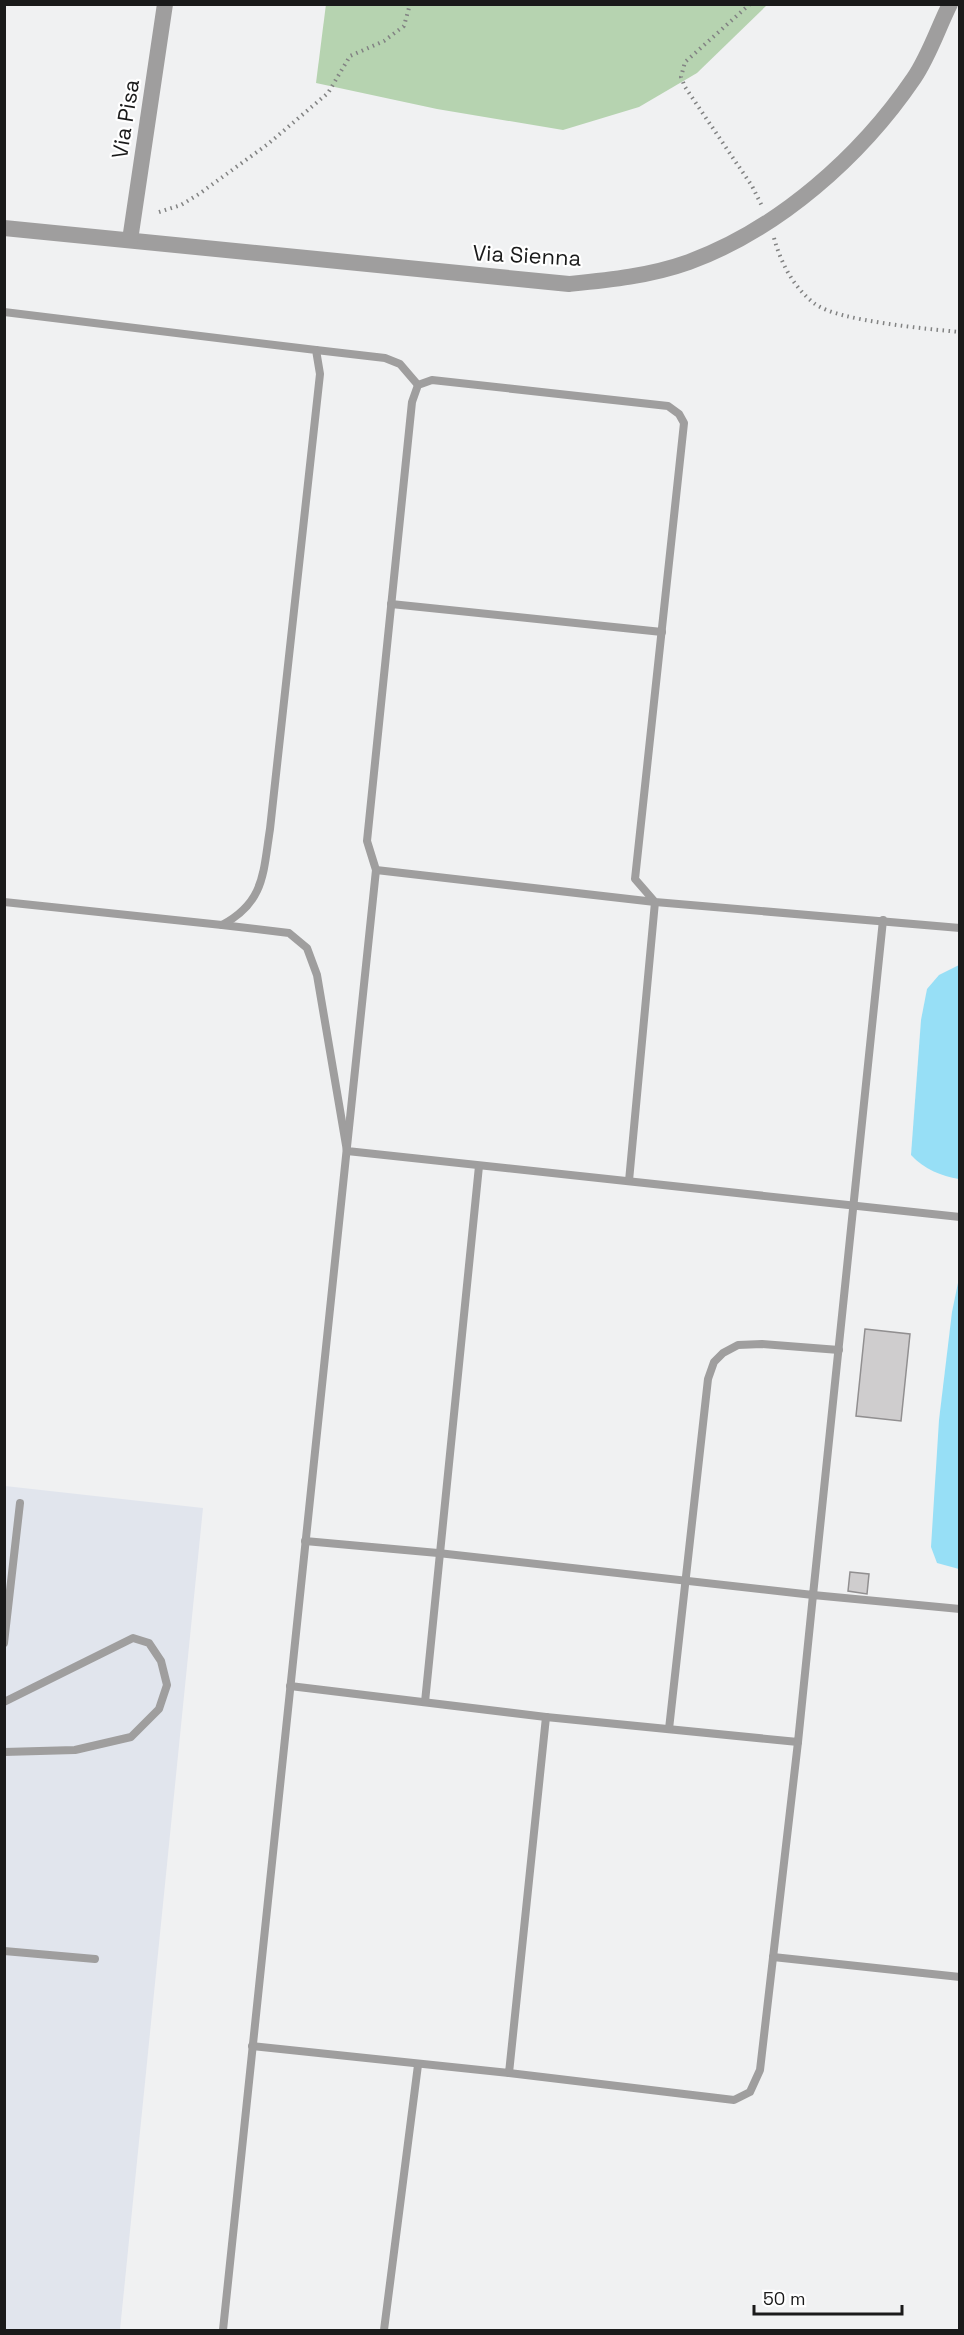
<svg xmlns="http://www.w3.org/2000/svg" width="964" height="2335" font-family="'Space Grotesk',sans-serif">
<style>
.built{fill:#e1e5ed}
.green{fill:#b6d3b0}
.water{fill:#97dff6}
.building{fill:#cfcdce;stroke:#918f90;stroke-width:1.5}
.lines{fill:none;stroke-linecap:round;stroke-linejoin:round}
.path{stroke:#828383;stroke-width:4;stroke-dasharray:1.5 4.5;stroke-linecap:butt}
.service{stroke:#9f9e9e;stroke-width:8}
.minor{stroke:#9f9e9e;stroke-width:16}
.labels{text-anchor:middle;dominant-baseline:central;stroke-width:4.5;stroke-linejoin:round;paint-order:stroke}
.street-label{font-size:22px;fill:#1a1a1a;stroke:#fff}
</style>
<rect width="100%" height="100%" fill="#f0f1f2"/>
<path class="built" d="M 5,1486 L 203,1508 L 120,2330 L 5,2330 Z"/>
<path class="green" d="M 326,4 L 767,4 L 767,5 L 697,73 L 639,107 L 563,130 L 437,109 L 316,83 Z"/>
<g class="water">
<path d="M 959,965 L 960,965 L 959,1179 C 941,1176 924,1169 911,1155 L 921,1020 L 927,989 L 939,975 Z"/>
<path d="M 959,1278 L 959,1569 L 937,1563 L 931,1547 L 939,1420 L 952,1312 Z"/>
</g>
<g class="building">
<path d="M 865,1329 L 910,1334 L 901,1421 L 856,1416 Z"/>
<path d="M 850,1572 L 869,1574 L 867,1594 L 848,1591 Z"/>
</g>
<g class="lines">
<g class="path">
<path d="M 750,4 L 685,62 L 681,77 L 685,87 L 752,186 L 762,206"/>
<path d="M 159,212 L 181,205 L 199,194 L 268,144 L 328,93 L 350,56 L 384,41 L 404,26 L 410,4"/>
<path d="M 774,238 C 781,263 793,287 815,304 C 838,321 928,329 960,332"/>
</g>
<g class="service">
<path d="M 4,312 L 316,350 L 320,374 L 270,829 C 263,873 265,902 222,925 L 4,902"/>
<path d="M 316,350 L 385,358 L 400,364 L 418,385"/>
<path d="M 391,604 L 662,632"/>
<path d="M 376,870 L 655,902 L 960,928"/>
<path d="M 222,925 L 289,933 L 307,948 L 317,975 L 347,1151 L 960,1217"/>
<path d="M 305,1541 L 438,1553 L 813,1595 L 883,920"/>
<path d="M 4,1643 L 20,1503"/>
<path d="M 290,1686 L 546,1717 L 798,1742 L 813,1595 L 960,1609"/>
<path d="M 4,1702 L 133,1638 L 149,1643 L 161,1661 L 167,1685 L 159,1709 L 131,1737 L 75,1750 L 4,1752"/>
<path d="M 425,1702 L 479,1166"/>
<path d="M 669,1729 L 708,1379 L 714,1362 L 723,1353 L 738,1345 L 762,1344 L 839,1350"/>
<path d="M 4,1951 L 95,1959"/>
<path d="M 773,1957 L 960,1977"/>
<path d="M 252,2046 L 509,2073 L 546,1717"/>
<path d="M 509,2073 L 734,2100 L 750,2092 L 760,2070 L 798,1742"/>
<path d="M 223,2330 L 376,870 L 367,841 L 412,402 L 418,385 L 432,380 L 668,406 L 679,414 L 684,423 L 635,879 L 655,902 L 629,1181"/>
<path d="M 384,2330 L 418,2065"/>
</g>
<g class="minor">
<path d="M 4,228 L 569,284 C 609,280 650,276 689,262 C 779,229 861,156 914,78 C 929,56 938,28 950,4"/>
<path d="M 130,240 L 165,4"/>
</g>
</g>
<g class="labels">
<g class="street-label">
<text transform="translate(125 119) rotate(-81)">Via Pisa</text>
<text transform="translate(527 255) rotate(3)">Via Sienna</text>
</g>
</g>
<rect width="964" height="2335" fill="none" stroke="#1a1a1a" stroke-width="12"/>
<path d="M754 2305v9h148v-9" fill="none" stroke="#1a1a1a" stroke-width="3"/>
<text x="763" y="2305" font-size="18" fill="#1a1a1a" stroke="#ffffff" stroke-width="4.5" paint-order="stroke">50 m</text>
</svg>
